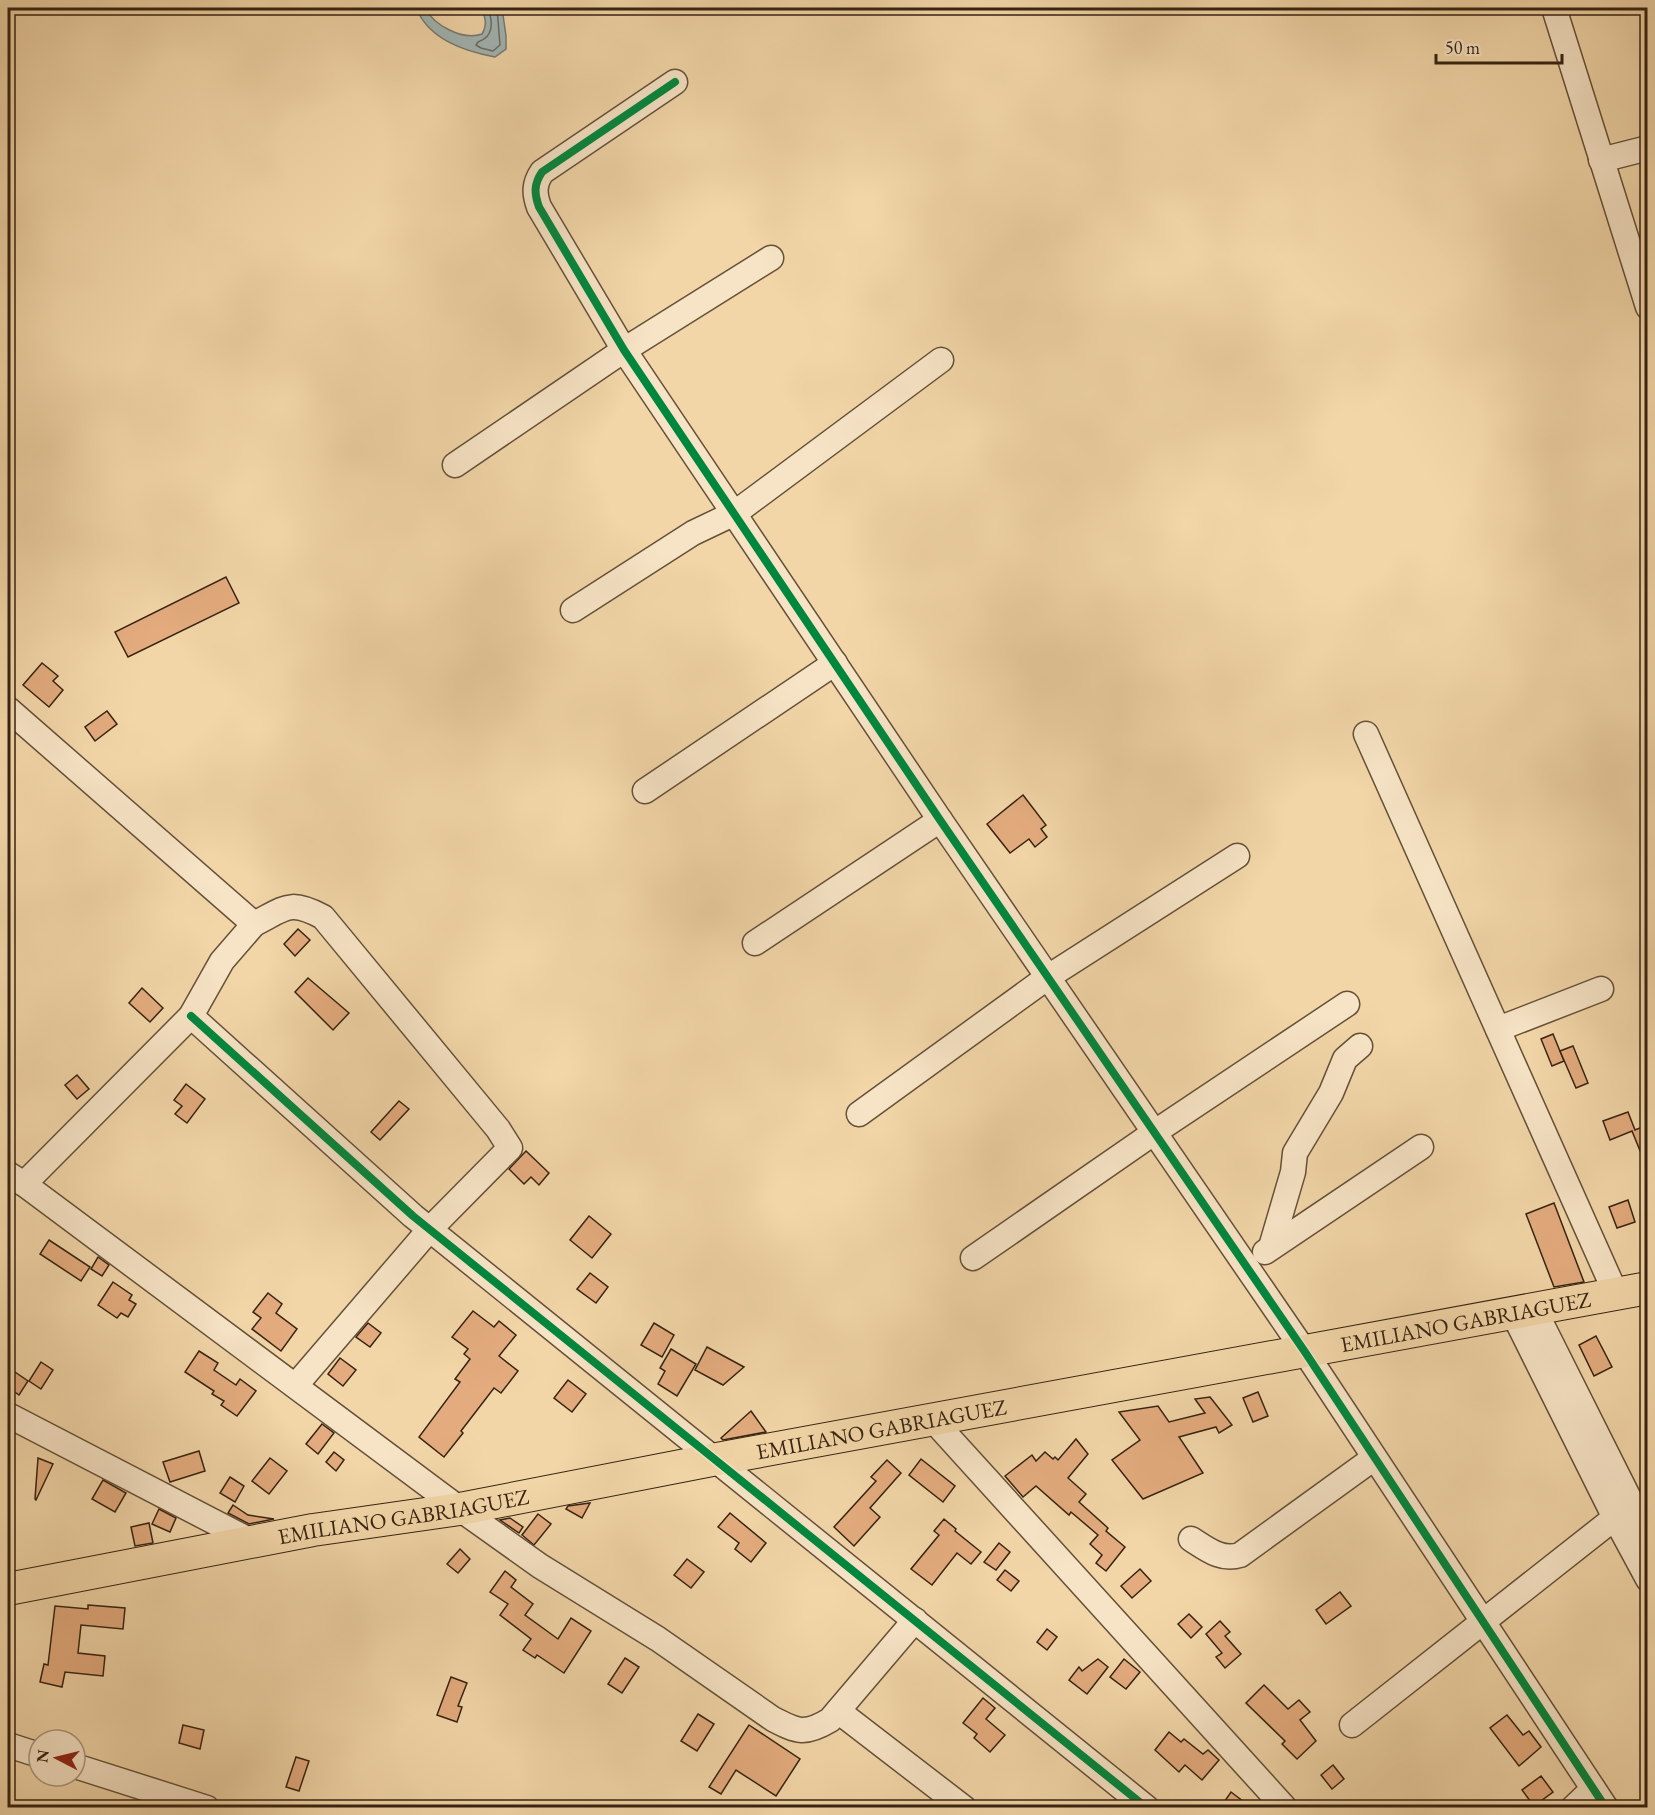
<svg xmlns="http://www.w3.org/2000/svg" width="1655" height="1815" font-family="'EB Garamond',serif">
<style>
.water{fill:#a2b6b5;stroke:#777b74;stroke-width:1.5}
.lines{fill:none;stroke-linecap:round;stroke-linejoin:round}
.shore{stroke:#6c6c64;stroke-width:1.5}
.building{fill:#e4ac7e;stroke:#362312;stroke-width:1.5}
.minor-casing{stroke:#655038;stroke-width:27}
.major-casing{stroke:#362312;stroke-width:34}
.minor{stroke:#f7e4c6;stroke-width:24}
.major{stroke:#f2d6a8;stroke-width:32}
.cycleway-casing{stroke:#f7e4c6;stroke-width:11}
.cycleway{stroke:#00873e;stroke-width:8}
.labels{text-anchor:middle;dominant-baseline:central;stroke-width:4.5;stroke-linejoin:round;paint-order:stroke}
.street-label{font-size:22px;fill:#362312;stroke:#f7e4c6}
</style>
<rect width="100%" height="100%" fill="#f2d6a8"/>
<filter id="stains"><feTurbulence type="fractalNoise" baseFrequency=".00333" numOctaves="4"/><feColorMatrix values="0 0 0 0 .2 0 0 0 0 .09 0 0 0 0 .02 0 0 0 .5 -.17"/></filter>
<radialGradient id="worn" r=".72"><stop offset=".6" stop-color="#630" stop-opacity="0"/><stop offset="1" stop-color="#630" stop-opacity=".3"/></radialGradient>
<path class="water" d="M 416,8 L 425,8 C 434,25 462,41 482,34 C 488,24 485,17 481,8 L 502,8 L 506,36 L 506,49 L 495,57 C 463,51 429,39 416,8 Z"/>
<g class="lines">
<path class="shore" d="M 488,8 C 493,22 494,37 478,42 L 476,45 L 481,48 L 493,51 L 500,45 L 497,8"/>
</g>
<g class="building">
<path d="M 226,577 L 239,603 L 128,657 L 115,632 Z"/>
<path d="M 42,663 L 58,676 L 53,681 L 63,690 L 49,707 L 23,685 Z"/>
<path d="M 107,711 L 117,724 L 95,741 L 85,727 Z"/>
<path d="M 1023,795 L 1046,825 L 1041,829 L 1047,837 L 1035,847 L 1029,839 L 1010,853 L 987,824 Z"/>
<path d="M 298,929 L 310,940 L 295,956 L 284,944 Z"/>
<path d="M 308,978 L 349,1013 L 333,1030 L 295,992 Z"/>
<path d="M 142,988 L 163,1008 L 150,1022 L 129,1003 Z"/>
<path d="M 1553,1034 L 1564,1061 L 1552,1066 L 1541,1039 Z"/>
<path d="M 1573,1046 L 1588,1083 L 1576,1088 L 1560,1051 Z"/>
<path d="M 77,1075 L 89,1089 L 77,1099 L 65,1085 Z"/>
<path d="M 186,1084 L 205,1099 L 187,1123 L 175,1114 L 182,1106 L 174,1100 Z"/>
<path d="M 399,1101 L 409,1109 L 380,1140 L 371,1132 Z"/>
<path d="M 1628,1112 L 1635,1130 L 1647,1125 L 1647,1168 L 1632,1131 L 1610,1140 L 1603,1121 Z"/>
<path d="M 526,1151 L 549,1173 L 539,1185 L 531,1177 L 524,1184 L 509,1169 Z"/>
<path d="M 1628,1200 L 1635,1222 L 1617,1228 L 1609,1207 Z"/>
<path d="M 1554,1203 L 1584,1282 L 1554,1287 L 1526,1214 Z"/>
<path d="M 589,1216 L 611,1234 L 592,1258 L 570,1240 Z"/>
<path d="M 49,1240 L 90,1267 L 81,1281 L 40,1254 Z"/>
<path d="M 98,1257 L 109,1265 L 102,1276 L 91,1269 Z"/>
<path d="M 590,1273 L 608,1287 L 596,1303 L 577,1289 Z"/>
<path d="M 113,1282 L 132,1295 L 129,1300 L 136,1304 L 128,1317 L 121,1313 L 117,1318 L 98,1305 Z"/>
<path d="M 268,1293 L 282,1304 L 276,1313 L 297,1329 L 281,1351 L 252,1329 L 261,1318 L 253,1312 Z"/>
<path d="M 473,1311 L 494,1327 L 499,1321 L 516,1335 L 499,1356 L 518,1371 L 501,1393 L 494,1388 L 461,1431 L 463,1433 L 444,1457 L 419,1437 L 460,1382 L 455,1379 L 470,1359 L 464,1354 L 468,1349 L 452,1337 Z"/>
<path d="M 368,1323 L 381,1333 L 370,1347 L 356,1337 Z"/>
<path d="M 654,1323 L 674,1335 L 662,1357 L 641,1345 Z"/>
<path d="M 1596,1336 L 1612,1367 L 1594,1376 L 1579,1345 Z"/>
<path d="M 707,1347 L 744,1367 L 723,1385 L 695,1370 Z"/>
<path d="M 671,1349 L 696,1364 L 677,1396 L 658,1384 L 665,1371 L 660,1368 Z"/>
<path d="M 199,1351 L 218,1363 L 214,1370 L 236,1385 L 240,1379 L 256,1391 L 237,1416 L 221,1405 L 224,1401 L 212,1394 L 214,1391 L 185,1372 Z"/>
<path d="M 340,1358 L 356,1370 L 343,1386 L 328,1374 Z"/>
<path d="M 41,1362 L 53,1370 L 41,1389 L 29,1381 Z"/>
<path d="M 12,1370 L 28,1381 L 19,1395 L 8,1387 L 8,1377 Z"/>
<path d="M 568,1380 L 586,1394 L 572,1412 L 554,1398 Z"/>
<path d="M 1258,1392 L 1268,1416 L 1253,1422 L 1243,1398 Z"/>
<path d="M 1210,1397 L 1232,1425 L 1219,1433 L 1216,1427 L 1179,1437 L 1203,1473 L 1143,1499 L 1112,1460 L 1140,1440 L 1119,1412 L 1158,1406 L 1169,1422 L 1205,1413 L 1195,1399 Z"/>
<path d="M 751,1411 L 766,1432 L 723,1440 L 721,1438 Z"/>
<path d="M 322,1424 L 334,1433 L 318,1454 L 306,1444 Z"/>
<path d="M 1076,1439 L 1088,1454 L 1068,1478 L 1086,1494 L 1079,1502 L 1108,1528 L 1106,1531 L 1125,1547 L 1106,1571 L 1096,1563 L 1102,1555 L 1090,1544 L 1098,1535 L 1071,1512 L 1069,1515 L 1036,1486 L 1023,1497 L 1005,1476 L 1032,1455 L 1036,1461 L 1045,1452 L 1053,1459 L 1055,1457 L 1058,1460 Z"/>
<path d="M 199,1451 L 205,1471 L 170,1482 L 163,1462 Z"/>
<path d="M 334,1452 L 344,1460 L 336,1471 L 326,1462 Z"/>
<path d="M 38,1458 L 53,1464 L 36,1500 L 35,1499 Z"/>
<path d="M 270,1458 L 287,1471 L 269,1494 L 252,1481 Z"/>
<path d="M 921,1459 L 955,1486 L 943,1502 L 909,1475 Z"/>
<path d="M 887,1460 L 901,1473 L 870,1508 L 880,1517 L 854,1546 L 834,1527 L 876,1481 L 871,1477 Z"/>
<path d="M 230,1477 L 244,1486 L 235,1502 L 220,1493 Z"/>
<path d="M 103,1480 L 126,1493 L 115,1512 L 92,1499 Z"/>
<path d="M 590,1503 L 582,1518 L 566,1509 L 568,1506 Z"/>
<path d="M 233,1505 L 248,1515 L 274,1519 L 249,1524 L 228,1513 Z"/>
<path d="M 159,1509 L 176,1518 L 170,1532 L 152,1524 Z"/>
<path d="M 730,1513 L 766,1543 L 751,1562 L 735,1549 L 739,1543 L 718,1527 Z"/>
<path d="M 538,1514 L 551,1524 L 534,1545 L 522,1535 Z"/>
<path d="M 510,1518 L 523,1527 L 519,1533 L 500,1520 Z"/>
<path d="M 944,1519 L 956,1529 L 955,1531 L 981,1552 L 971,1564 L 957,1553 L 932,1585 L 911,1569 L 939,1535 L 934,1531 Z"/>
<path d="M 149,1523 L 153,1543 L 135,1546 L 131,1527 Z"/>
<path d="M 999,1543 L 1010,1552 L 996,1570 L 984,1562 Z"/>
<path d="M 460,1549 L 470,1559 L 458,1573 L 447,1564 Z"/>
<path d="M 687,1559 L 704,1572 L 691,1588 L 674,1575 Z"/>
<path d="M 1140,1569 L 1151,1581 L 1132,1598 L 1121,1586 Z"/>
<path d="M 1005,1570 L 1019,1581 L 1011,1591 L 997,1580 Z"/>
<path d="M 505,1571 L 516,1580 L 511,1587 L 533,1604 L 525,1615 L 558,1639 L 571,1618 L 591,1631 L 564,1673 L 537,1655 L 535,1658 L 523,1650 L 531,1639 L 500,1615 L 508,1604 L 490,1592 Z"/>
<path d="M 1340,1592 L 1351,1606 L 1326,1624 L 1316,1610 Z"/>
<path d="M 88,1605 L 125,1608 L 123,1629 L 81,1625 L 78,1653 L 105,1656 L 103,1676 L 65,1672 L 62,1687 L 40,1682 L 44,1664 L 48,1665 L 55,1606 L 88,1609 Z"/>
<path d="M 1189,1614 L 1202,1627 L 1191,1638 L 1178,1624 Z"/>
<path d="M 1220,1621 L 1230,1632 L 1225,1636 L 1241,1654 L 1225,1668 L 1216,1657 L 1222,1653 L 1206,1634 Z"/>
<path d="M 1047,1629 L 1057,1637 L 1047,1650 L 1037,1642 Z"/>
<path d="M 625,1658 L 639,1667 L 622,1693 L 608,1684 Z"/>
<path d="M 1098,1659 L 1108,1667 L 1087,1694 L 1069,1680 L 1079,1667 L 1082,1671 Z"/>
<path d="M 1124,1659 L 1140,1672 L 1126,1689 L 1110,1677 Z"/>
<path d="M 451,1677 L 467,1683 L 458,1706 L 462,1707 L 457,1722 L 437,1715 Z"/>
<path d="M 1264,1685 L 1288,1709 L 1299,1700 L 1310,1712 L 1300,1720 L 1316,1741 L 1297,1759 L 1282,1744 L 1285,1741 L 1246,1703 Z"/>
<path d="M 983,1698 L 995,1708 L 986,1719 L 1005,1735 L 990,1752 L 974,1738 L 977,1734 L 963,1723 Z"/>
<path d="M 698,1714 L 714,1724 L 697,1751 L 681,1741 Z"/>
<path d="M 1507,1715 L 1523,1735 L 1529,1731 L 1541,1747 L 1519,1766 L 1490,1728 Z"/>
<path d="M 183,1725 L 204,1730 L 200,1749 L 179,1743 Z"/>
<path d="M 749,1725 L 800,1759 L 776,1796 L 736,1770 L 721,1794 L 709,1787 Z"/>
<path d="M 1169,1732 L 1181,1742 L 1184,1739 L 1203,1754 L 1208,1750 L 1219,1760 L 1202,1780 L 1185,1765 L 1179,1772 L 1155,1750 Z"/>
<path d="M 296,1757 L 309,1761 L 299,1791 L 286,1787 Z"/>
<path d="M 1333,1765 L 1344,1779 L 1332,1789 L 1321,1775 Z"/>
<path d="M 1541,1776 L 1553,1792 L 1534,1806 L 1522,1790 Z"/>
<path d="M 1231,1792 L 1252,1808 L 1220,1808 Z"/>
</g>
<g class="lines">
<defs>
<g id="minor">
<path d="M 1554,8 L 1648,307"/>
<path d="M 675,82 L 542,172 C 534,184 534,193 539,207 L 624,350 L 940,820 L 1305,1352 L 1606,1808"/>
<path d="M 1601,160 L 1648,148"/>
<path d="M 455,465 L 624,350 L 771,258"/>
<path d="M 573,610 L 693,533 L 735,513 L 941,360"/>
<path d="M 8,709 L 254,924 L 222,961 L 191,1016 L 24,1184"/>
<path d="M 1366,734 L 1616,1294"/>
<path d="M 645,791 L 835,663"/>
<path d="M 254,924 C 286,908 289,899 323,917 L 498,1129 L 510,1148 L 430,1229 L 296,1385"/>
<path d="M 755,943 L 940,820"/>
<path d="M 191,1016 L 413,1216 L 1147,1808"/>
<path d="M 1498,1029 L 1601,989"/>
<path d="M 859,1114 L 1048,977 L 1237,856"/>
<path d="M 8,1174 L 24,1184 L 460,1509 L 540,1566 L 658,1639 L 773,1719 C 798,1732 805,1735 830,1720 L 915,1620"/>
<path d="M 1271,1247 L 1293,1172 L 1295,1153 L 1331,1093 L 1345,1059 L 1360,1046"/>
<path d="M 1265,1252 L 1421,1147"/>
<path d="M 973,1258 L 1155,1132 L 1347,1004"/>
<path d="M 1534,1309 L 1648,1536"/>
<path d="M 1513,1313 L 1615,1518 L 1648,1579"/>
<path d="M 8,1415 L 251,1541"/>
<path d="M 933,1420 L 1285,1808"/>
<path d="M 1191,1539 C 1207,1549 1221,1561 1240,1555 L 1374,1458"/>
<path d="M 838,1711 L 964,1808"/>
<path d="M 1352,1725 L 1631,1505"/>
<path d="M 8,1745 L 39,1755"/>
<path d="M 75,1766 L 207,1808"/>
<path d="M 1573,1808 L 1593,1789"/>
</g>
<g id="major">
<path id="s1" d="M 8,1589 L 313,1530 L 460,1509 L 717,1459 L 1648,1288"/>
</g>
</defs>
<use href="#minor" class="minor-casing"/>
<use href="#major" class="major-casing"/>
<use href="#minor" class="minor"/>
<use href="#major" class="major"/>
<defs>
<g id="cycleway">
<path d="M 675,82 L 542,172 C 534,184 534,193 539,207 L 624,350 L 940,820 L 1305,1352 L 1606,1808"/>
<path d="M 191,1016 L 413,1216 L 1147,1808"/>
</g>
</defs>
<use href="#cycleway" class="cycleway-casing"/>
<use href="#cycleway" class="cycleway"/>
</g>
<g class="labels">
<g class="street-label">
<text stroke="none"><textPath href="#s1" startOffset="1482">EMILIANO GABRIAGUEZ</textPath></text>
<text stroke="none"><textPath href="#s1" startOffset="888">EMILIANO GABRIAGUEZ</textPath></text>
<text stroke="none"><textPath href="#s1" startOffset="402">EMILIANO GABRIAGUEZ</textPath></text>
</g>
</g>
<rect width="1655" height="1815" fill="none" stroke="#f2d6a8" stroke-width="30"/>
<rect x="9" y="9" width="1637" height="1797" fill="none" stroke="#362312" stroke-width="3"/>
<rect x="15" y="15" width="1625" height="1785" fill="none" stroke="#362312" stroke-width="1.5"/>
<g transform="translate(57 1758) rotate(277)"><circle r="28" fill="#f7e4c6" stroke="#aa977e" stroke-width="1.5"/>
<path d="M0-4.5L10 22L0 15L-10 22Z" fill="#8f2418"/>
<text y="-9" font-size="16" font-weight="bold" text-anchor="middle" fill="#362312">N</text>
</g>
<path d="M1436 54v9h126v-9" fill="none" stroke="#362312" stroke-width="3"/>
<text x="1445" y="54" font-size="18" fill="#362312" stroke="#f7e4c6" stroke-width="4.5" paint-order="stroke">50 m</text>
<rect width="100%" height="100%" filter="url(#stains)"/>
<rect width="100%" height="100%" fill="url(#worn)"/>
</svg>
